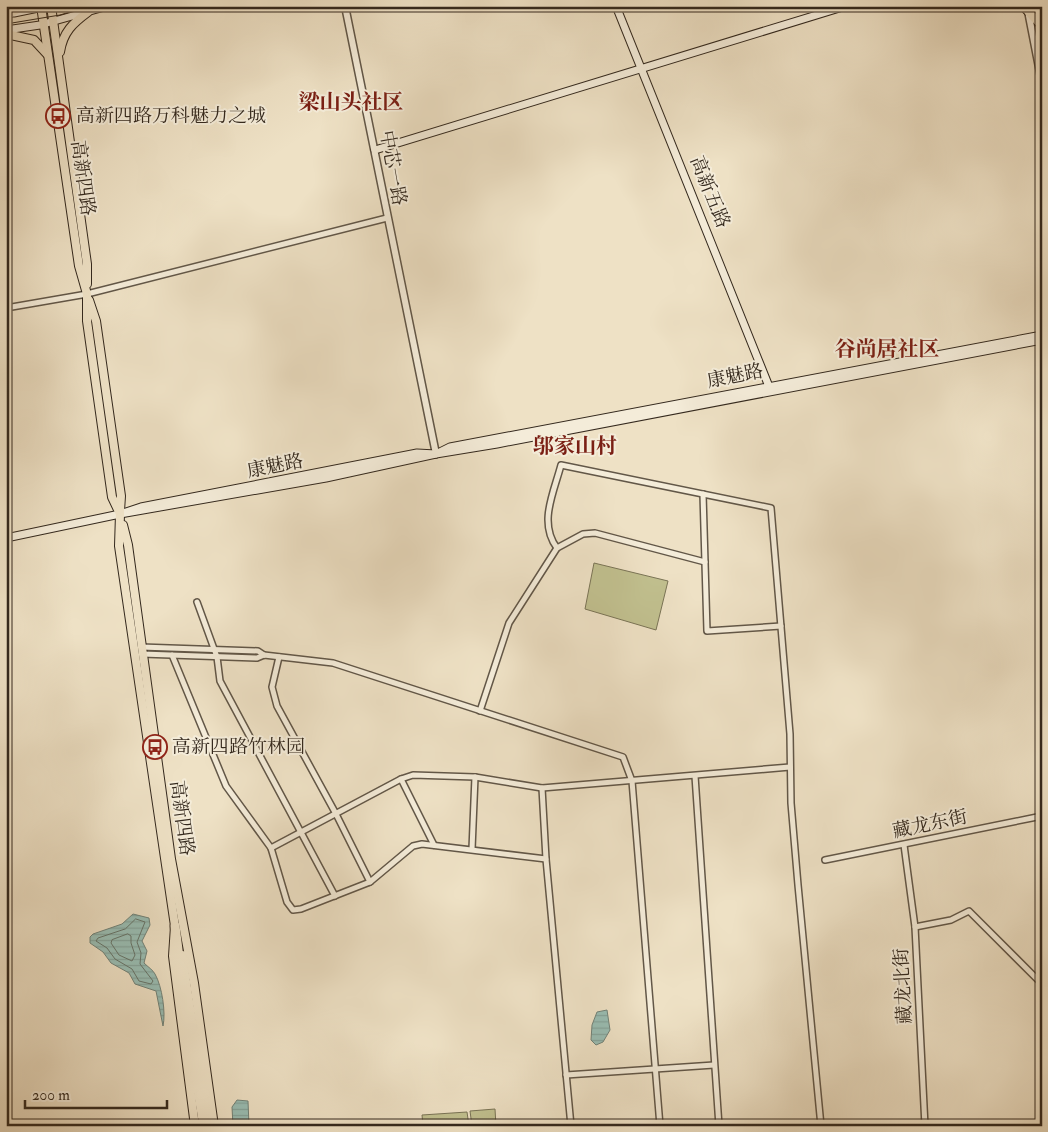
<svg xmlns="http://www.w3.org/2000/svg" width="1048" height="1132" font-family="'IM FELL Double Pica','Noto Serif SC',serif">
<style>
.garden{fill:#c1c08f;stroke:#7a7456}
.water{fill:url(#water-rules);stroke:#718278}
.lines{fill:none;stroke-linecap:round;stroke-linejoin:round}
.shore{stroke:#667469;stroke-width:1}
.minor-casing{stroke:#625748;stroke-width:8}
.tertiary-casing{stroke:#625748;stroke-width:9}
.secondary-casing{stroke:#34291e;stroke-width:9}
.primary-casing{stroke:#34291e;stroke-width:10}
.trunk-casing{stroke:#34291e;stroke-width:11}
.minor{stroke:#f4ecd9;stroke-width:5}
.tertiary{stroke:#f4ecd9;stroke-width:6}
.secondary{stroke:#f4ecd9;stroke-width:7}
.primary{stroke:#eee1c5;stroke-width:8}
.trunk{stroke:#eee1c5;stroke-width:9}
.tram{stroke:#34291e;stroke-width:1}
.labels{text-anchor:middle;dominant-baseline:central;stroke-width:4;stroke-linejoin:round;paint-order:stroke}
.poi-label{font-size:19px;fill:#34291e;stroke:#f4ecd9;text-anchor:start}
.street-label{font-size:19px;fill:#34291e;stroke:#f4ecd9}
.quarter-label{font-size:21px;font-weight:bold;fill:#7a1f14;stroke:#f4ecd9}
</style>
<defs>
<pattern id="water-rules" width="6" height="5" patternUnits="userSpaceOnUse" patternTransform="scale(1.25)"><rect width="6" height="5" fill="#99beb4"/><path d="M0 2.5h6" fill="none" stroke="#84a39a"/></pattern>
</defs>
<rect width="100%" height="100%" fill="#eee1c5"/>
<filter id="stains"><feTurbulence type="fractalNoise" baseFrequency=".004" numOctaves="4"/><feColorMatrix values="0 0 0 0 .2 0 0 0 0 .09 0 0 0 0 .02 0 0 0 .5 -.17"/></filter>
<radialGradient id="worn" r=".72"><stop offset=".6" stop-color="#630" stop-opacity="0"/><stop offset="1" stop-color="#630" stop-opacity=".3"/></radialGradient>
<g class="garden">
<path d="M 594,563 L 668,581 L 656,630 L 585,609 Z"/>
<path d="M 495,1109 L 496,1126 L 484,1126 L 483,1123 L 483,1126 L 472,1126 L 470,1111 Z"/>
<path d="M 467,1112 L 469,1126 L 423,1126 L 422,1115 Z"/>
</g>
<g class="water">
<path d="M 133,914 L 149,918 L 150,925 L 142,941 L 147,951 L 144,963 C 148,967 153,970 155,974 C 162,986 166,1013 163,1026 L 156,991 L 135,984 L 129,973 L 111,963 L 103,952 L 90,943 L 90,937 L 93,934 L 122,924 Z"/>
<path d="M 607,1010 L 610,1030 L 603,1042 L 596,1045 L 591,1040 L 592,1025 L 597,1012 Z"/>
<path d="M 237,1100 L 248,1101 L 249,1126 L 233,1126 L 232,1107 Z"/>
</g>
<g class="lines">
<g class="shore">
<path d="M 136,919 L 145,922 L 137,942 L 141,953 L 140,964 L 153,981 L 151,984 L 139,981 L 132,969 L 115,959 L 107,948 L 96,941 L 98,938 L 125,929 Z"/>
<path d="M 128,934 L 131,936 L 131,943 L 135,955 L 132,961 L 119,955 L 111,943 L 112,940 Z"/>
</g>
<defs>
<g id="minor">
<path d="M 6,308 L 87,294 L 387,218"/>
<path d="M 703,494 L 707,631 L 781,626"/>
<path d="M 557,548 C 538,523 554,492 561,465 L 771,508 L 790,734 L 791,803 L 798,885 L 821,1126"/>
<path d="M 197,602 L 217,657 L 220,681 L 335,896"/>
<path d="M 141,647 L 258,651 L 264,655"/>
<path d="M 142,654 L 257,658 L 264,655 L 333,663 L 623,757 L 632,781 L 660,1126"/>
<path d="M 172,655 L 226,786 L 271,848 L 287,902 L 293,910 L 301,909 L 370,882 L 413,846 L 422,844 L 546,859"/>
<path d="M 279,657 L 272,687 L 277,706 L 336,814 L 370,882"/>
<path d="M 480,711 L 509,623 L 557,548 L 583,534 L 595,533 L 705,562"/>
<path d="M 695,776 L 719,1126"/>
<path d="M 401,779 L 434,845"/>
<path d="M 542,788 L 546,859 L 571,1126"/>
<path d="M 904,845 L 915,927 L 925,1126"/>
<path d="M 271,848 L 401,779 L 413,775 L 475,777 L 542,788 L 790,767"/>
<path d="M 472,849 L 475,777"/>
<path d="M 825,860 L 1042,816"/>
<path d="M 915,927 L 951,920 L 969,911 L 1042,984"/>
<path d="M 566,1075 L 714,1065"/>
</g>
<g id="tertiary">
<path d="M 345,6 L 436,454"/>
<path d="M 1028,11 L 1042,83"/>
</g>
<g id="secondary">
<path d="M 616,6 L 770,389"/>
<path d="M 14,13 L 48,6"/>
<path d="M 6,30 L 40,25 L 108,6"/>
<path d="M 375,150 L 846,6"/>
<path d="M 1042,335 L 450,447 L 436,454 L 497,444 L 1042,340"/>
<path d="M 417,453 L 436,454 L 326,478 L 120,514 L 141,507 Z"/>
<path d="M 6,538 L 120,514"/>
</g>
<g id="primary">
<path d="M 41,6 L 79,266 L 87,294 L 87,321 L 112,497 L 120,514 L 119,546 L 175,926 L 173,956 L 195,1126"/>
<path d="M 51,6 L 87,264 L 87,284"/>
<path d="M 1023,6 L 1042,26"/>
<path d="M 9,14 L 23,6"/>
<path d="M 6,34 L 34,40 L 47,54"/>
<path d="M 60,52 C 63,32 73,23 88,12"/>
<path d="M 89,300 L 96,321 L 121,496 L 120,511"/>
<path d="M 123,525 L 128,545 L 171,859 L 194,983 L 214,1126"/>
<path d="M 182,955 L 208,1126"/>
</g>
<path id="trunk" d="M 175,926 L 188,1029 L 204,1126"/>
</defs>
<use href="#minor" class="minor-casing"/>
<use href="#tertiary" class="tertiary-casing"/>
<use href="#secondary" class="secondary-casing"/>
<use href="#primary" class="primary-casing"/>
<use href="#trunk" class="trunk-casing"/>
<use href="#minor" class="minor"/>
<use href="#tertiary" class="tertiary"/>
<use href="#secondary" class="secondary"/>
<use href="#primary" class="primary"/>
<use href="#trunk" class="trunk"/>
<path class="tram" d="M 6,24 L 60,15 L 90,6"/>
</g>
<defs>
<symbol id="bus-ring" viewBox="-11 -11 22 22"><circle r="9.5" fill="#f4ecd9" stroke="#8f2418" stroke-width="1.5"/><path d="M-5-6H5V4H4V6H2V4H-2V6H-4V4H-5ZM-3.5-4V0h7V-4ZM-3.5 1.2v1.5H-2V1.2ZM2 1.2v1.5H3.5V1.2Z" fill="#8f2418"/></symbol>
</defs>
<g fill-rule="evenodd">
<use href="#bus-ring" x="44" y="102" width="28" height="28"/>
<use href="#bus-ring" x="141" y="733" width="28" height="28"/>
</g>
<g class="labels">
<g class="poi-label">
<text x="76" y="116">高新四路万科魅力之城</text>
<text x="172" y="747">高新四路竹林园</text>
</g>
<g class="street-label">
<text transform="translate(393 168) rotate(80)">中芯一路</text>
<text transform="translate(83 178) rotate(82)">高新四路</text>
<text transform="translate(710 192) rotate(68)">高新五路</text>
<text transform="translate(735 376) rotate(-11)">康魅路</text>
<text transform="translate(275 466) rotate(-11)">康魅路</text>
<text transform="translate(182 818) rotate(82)">高新四路</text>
<text transform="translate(930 824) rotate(-12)">藏龙东街</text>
<text transform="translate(903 986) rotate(-93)">藏龙北街</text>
</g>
<g class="quarter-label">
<text x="351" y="102">梁山头社区</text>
<text x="887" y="349">谷尚居社区</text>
<text x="575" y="446">邬家山村</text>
</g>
</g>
<rect width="1048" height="1132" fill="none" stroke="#eee1c5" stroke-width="25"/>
<rect x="8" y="8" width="1033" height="1117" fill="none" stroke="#34291e" stroke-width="2.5"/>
<rect x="12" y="12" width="1023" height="1107" fill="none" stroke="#34291e"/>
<path d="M25 1100v8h142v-8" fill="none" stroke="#34291e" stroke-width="2.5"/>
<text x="32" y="1100" font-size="15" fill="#34291e" stroke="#f4ecd9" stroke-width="4" paint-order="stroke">200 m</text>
<rect width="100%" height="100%" filter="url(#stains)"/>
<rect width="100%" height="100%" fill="url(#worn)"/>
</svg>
